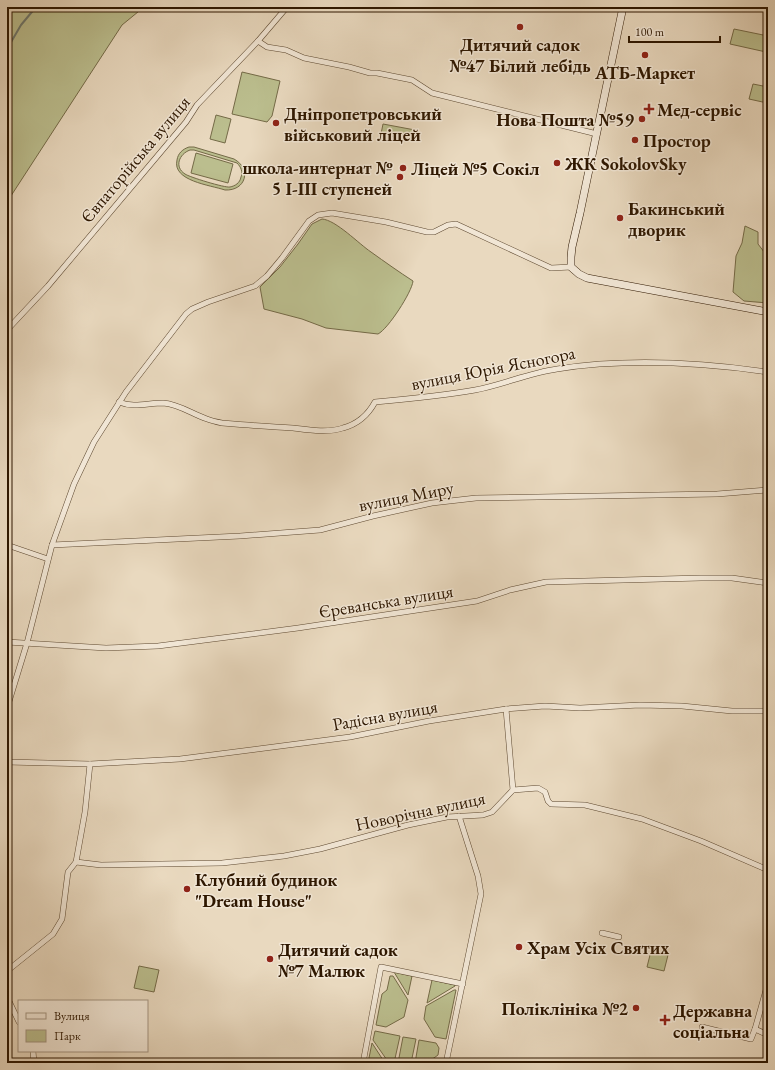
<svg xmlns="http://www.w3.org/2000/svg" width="775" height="1070" font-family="'EB Garamond',serif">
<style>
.green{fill:#bbbe8e;stroke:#746a47;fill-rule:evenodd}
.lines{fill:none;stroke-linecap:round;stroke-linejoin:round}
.stream{stroke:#6e786e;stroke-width:2}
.street-casing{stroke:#5d4830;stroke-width:6}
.secondary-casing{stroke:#2e1700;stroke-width:8}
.street{stroke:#f1e6d5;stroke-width:5}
.secondary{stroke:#f1e6d5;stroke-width:7}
.poi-dot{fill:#8f2418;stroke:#f1e6d5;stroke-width:1.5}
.labels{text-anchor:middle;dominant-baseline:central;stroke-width:3;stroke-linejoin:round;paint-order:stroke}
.poi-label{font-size:18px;font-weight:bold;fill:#2e1700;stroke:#f1e6d5;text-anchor:start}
.street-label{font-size:18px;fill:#2e1700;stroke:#f1e6d5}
</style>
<rect width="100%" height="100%" fill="#e9d9bf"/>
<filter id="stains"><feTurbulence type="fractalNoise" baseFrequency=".005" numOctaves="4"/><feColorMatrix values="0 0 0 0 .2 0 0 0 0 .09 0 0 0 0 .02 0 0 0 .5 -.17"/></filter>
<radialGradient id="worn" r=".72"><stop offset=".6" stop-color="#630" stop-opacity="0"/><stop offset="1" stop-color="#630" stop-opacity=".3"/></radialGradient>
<g class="green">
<path d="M 7,7 L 144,7 L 122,25 L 7,202 Z"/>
<path d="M 734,29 L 768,36 L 766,52 L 730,44 Z"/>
<path d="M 242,72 L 280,81 L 272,116 L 267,122 L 232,114 Z"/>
<path d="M 753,84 L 768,87 L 767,103 L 749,99 Z"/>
<path d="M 216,115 L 231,119 L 225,143 L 210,139 Z"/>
<path d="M 383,124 L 415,130 L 413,141 L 381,134 Z"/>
<path d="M 189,147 L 194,147 L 234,159 C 252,169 246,191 225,190 C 210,185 172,181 177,160 C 178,153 183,149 189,147 ZM 190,150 L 194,150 L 237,163 C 241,167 243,172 241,177 C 240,183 235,186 230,187 C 225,188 189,177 185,174 C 174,167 179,154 190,150 Z"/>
<path d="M 196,153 L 233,164 L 228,183 L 191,173 Z"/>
<path d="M 322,219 C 336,220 359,244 371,252 C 385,262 399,272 413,281 C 412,292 388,329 378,334 L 326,328 L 302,319 L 264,309 L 260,287 L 280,267 L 298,244 L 312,224 Z"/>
<path d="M 745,226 L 758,232 L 758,244 L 768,257 L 768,303 L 744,301 L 733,292 L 736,256 L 742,243 Z"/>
<path d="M 651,951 L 668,955 L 664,971 L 647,967 Z"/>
<path d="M 139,966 L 159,970 L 154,992 L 134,988 Z"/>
<path d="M 394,972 L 412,976 L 408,995 Z"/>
<path d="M 390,976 L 393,976 L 408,1000 L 404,1017 L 386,1027 L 376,1025 L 382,994 L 387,990 Z"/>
<path d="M 432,980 L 455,985 L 455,986 L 427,1003 Z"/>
<path d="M 454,990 L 456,990 L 446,1039 L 435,1037 L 424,1019 L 426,1006 Z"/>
<path d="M 375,1031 L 400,1036 L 394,1063 L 389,1063 L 373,1040 Z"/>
<path d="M 403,1037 L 416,1039 L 411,1063 L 398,1063 Z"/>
<path d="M 419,1040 L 436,1043 L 439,1048 L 438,1055 L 427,1063 L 415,1063 Z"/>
<path d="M 372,1043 L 385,1063 L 368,1063 Z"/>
</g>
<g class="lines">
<path class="stream" d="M 7,49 L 21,25 L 36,7"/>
<defs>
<g id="street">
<path d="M 258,41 L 267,47 L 286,50 L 304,58 L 349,67 L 370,73 L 377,73 L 412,80 L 432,93 L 597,134"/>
<path d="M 7,330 L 48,286 L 186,122 L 197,105 L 258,41 L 287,7"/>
<path d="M 119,402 C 133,408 148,403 163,403 C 179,404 192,414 207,419 C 212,421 217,422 222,423 C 246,425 270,427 293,428 C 309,430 327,433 343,428 C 358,424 368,415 375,402 C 409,399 442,396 475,390 C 502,385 529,373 557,369 C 627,358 698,362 768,372"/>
<path d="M 7,545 L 48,559"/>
<path d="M 52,545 L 240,536 L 320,530 L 373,516 L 432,503 L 476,498 L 717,494 L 768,490"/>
<path d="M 7,642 L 106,648 L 158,646 L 298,628 L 477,601 L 510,590 L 546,582 L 701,578 L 732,578 L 768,583"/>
<path d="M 7,708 L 27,643 L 52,545 L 74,484 L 94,442 L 126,392 L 186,314 L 192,309 L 208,302 L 255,286 L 267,276 L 282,258 L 309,221 L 318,215 L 332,213 L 386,222 L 427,232 L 434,232 L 448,225 L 456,224 L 551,268 L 571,267"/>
<path d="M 506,709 L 513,790"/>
<path d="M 7,762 L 90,764 L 180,759 L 350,737 L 429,721 L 506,709 L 545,706 L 580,708 L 640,705 L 682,706 L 732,711 L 768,711"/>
<path d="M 76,862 L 101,865 L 222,863 L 284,856 L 320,849 L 408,825 L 447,817 L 483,815 L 492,812 L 513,790 L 538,788 L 545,792 L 548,801 L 551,804 L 585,805 L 642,819 L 701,841 L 768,870"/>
<path d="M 602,933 L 619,937"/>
<path d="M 7,971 L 53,934 L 62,919 L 68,872 L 76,862 L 85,812 L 90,764"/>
<path d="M 7,997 L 19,1022"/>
<path d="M 702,1027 L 751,1039 L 755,1029 L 768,983"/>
<path d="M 755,1029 L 768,1035"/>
<path d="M 33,1051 L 34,1063"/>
<path d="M 363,1063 L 381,967 L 463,984"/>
<path d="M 446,1063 L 481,894 L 478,876 L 459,816"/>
</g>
<path id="secondary" d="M 623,7 L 580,213 L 572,247 L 571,257 L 571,267 L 579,274 L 587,278 L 768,312"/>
</defs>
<use href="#street" class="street-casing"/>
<use href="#secondary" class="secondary-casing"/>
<use href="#street" class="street"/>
<use href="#secondary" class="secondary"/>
</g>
<g class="poi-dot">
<circle cx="520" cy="27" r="4"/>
<circle cx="645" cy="55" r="4"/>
<path d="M647 103h4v4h4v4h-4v4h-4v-4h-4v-4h4z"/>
<circle cx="642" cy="119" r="4"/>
<circle cx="276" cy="123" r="4"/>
<circle cx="635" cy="140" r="4"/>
<circle cx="557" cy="163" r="4"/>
<circle cx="403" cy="168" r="4"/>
<circle cx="400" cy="177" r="4"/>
<circle cx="620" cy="218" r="4"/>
<circle cx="187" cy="889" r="4"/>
<circle cx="519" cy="947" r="4"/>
<circle cx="270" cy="959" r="4"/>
<circle cx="636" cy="1008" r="4"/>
<path d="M663 1014h4v4h4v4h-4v4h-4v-4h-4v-4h4z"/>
</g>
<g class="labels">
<g class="poi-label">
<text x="520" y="44" text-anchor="middle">Дитячий садок<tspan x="520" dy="21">№47 Білий лебідь</tspan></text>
<text x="645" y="72" text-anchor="middle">АТБ-Маркет</text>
<text x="657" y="109">Мед-сервіс</text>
<text x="284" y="113">Дніпропетровський<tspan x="284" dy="21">військовий ліцей</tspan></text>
<text x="634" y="119" text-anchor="end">Нова Пошта №59</text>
<text x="643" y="140">Простор</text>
<text x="565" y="163">ЖК SokolovSky</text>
<text x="392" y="167" text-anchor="end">школа-интернат №<tspan x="392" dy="21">5 I-III ступеней</tspan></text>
<text x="411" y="168">Ліцей №5 Сокіл</text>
<text x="628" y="208">Бакинський<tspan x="628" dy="21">дворик</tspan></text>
<text x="195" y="879">Клубний будинок<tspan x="195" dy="21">"Dream House"</tspan></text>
<text x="527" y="947">Храм Усіх Святих</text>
<text x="278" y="949">Дитячий садок<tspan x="278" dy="21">№7 Малюк</tspan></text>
<text x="628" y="1008" text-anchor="end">Поліклініка №2</text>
<text x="673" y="1010">Державна<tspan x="673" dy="21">соціальна</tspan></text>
</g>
<g class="street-label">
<text transform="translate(135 159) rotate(-50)">Євпаторійська вулиця</text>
<text transform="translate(493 368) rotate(-11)">вулиця Юрія Ясногора</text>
<text transform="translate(406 496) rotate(-11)">вулиця Миру</text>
<text transform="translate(386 601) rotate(-9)">Єреванська вулиця</text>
<text transform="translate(385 715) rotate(-10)">Радісна вулиця</text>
<text transform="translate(420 811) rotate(-12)">Новорічна вулиця</text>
</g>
</g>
<rect width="775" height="1070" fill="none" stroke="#e9d9bf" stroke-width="24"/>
<rect x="8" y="8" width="759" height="1054" fill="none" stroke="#2e1700" stroke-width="2"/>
<rect x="12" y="12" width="751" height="1046" fill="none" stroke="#2e1700"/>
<rect x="18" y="1000" width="130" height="52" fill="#f1e6d5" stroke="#a39380"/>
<rect x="26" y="1013" width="20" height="6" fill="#f1e6d5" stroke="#a39380"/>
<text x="54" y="1020" font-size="12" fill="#2e1700">Вулиця</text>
<rect x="26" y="1030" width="20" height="12" fill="#bbbe8e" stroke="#a39380"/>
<text x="54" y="1040" font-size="12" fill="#2e1700">Парк</text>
<path d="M629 36v6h91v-6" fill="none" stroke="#2e1700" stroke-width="2"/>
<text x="635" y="36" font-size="12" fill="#2e1700" stroke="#f1e6d5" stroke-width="3" paint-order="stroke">100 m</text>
<rect width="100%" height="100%" filter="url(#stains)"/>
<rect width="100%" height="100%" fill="url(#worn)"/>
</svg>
